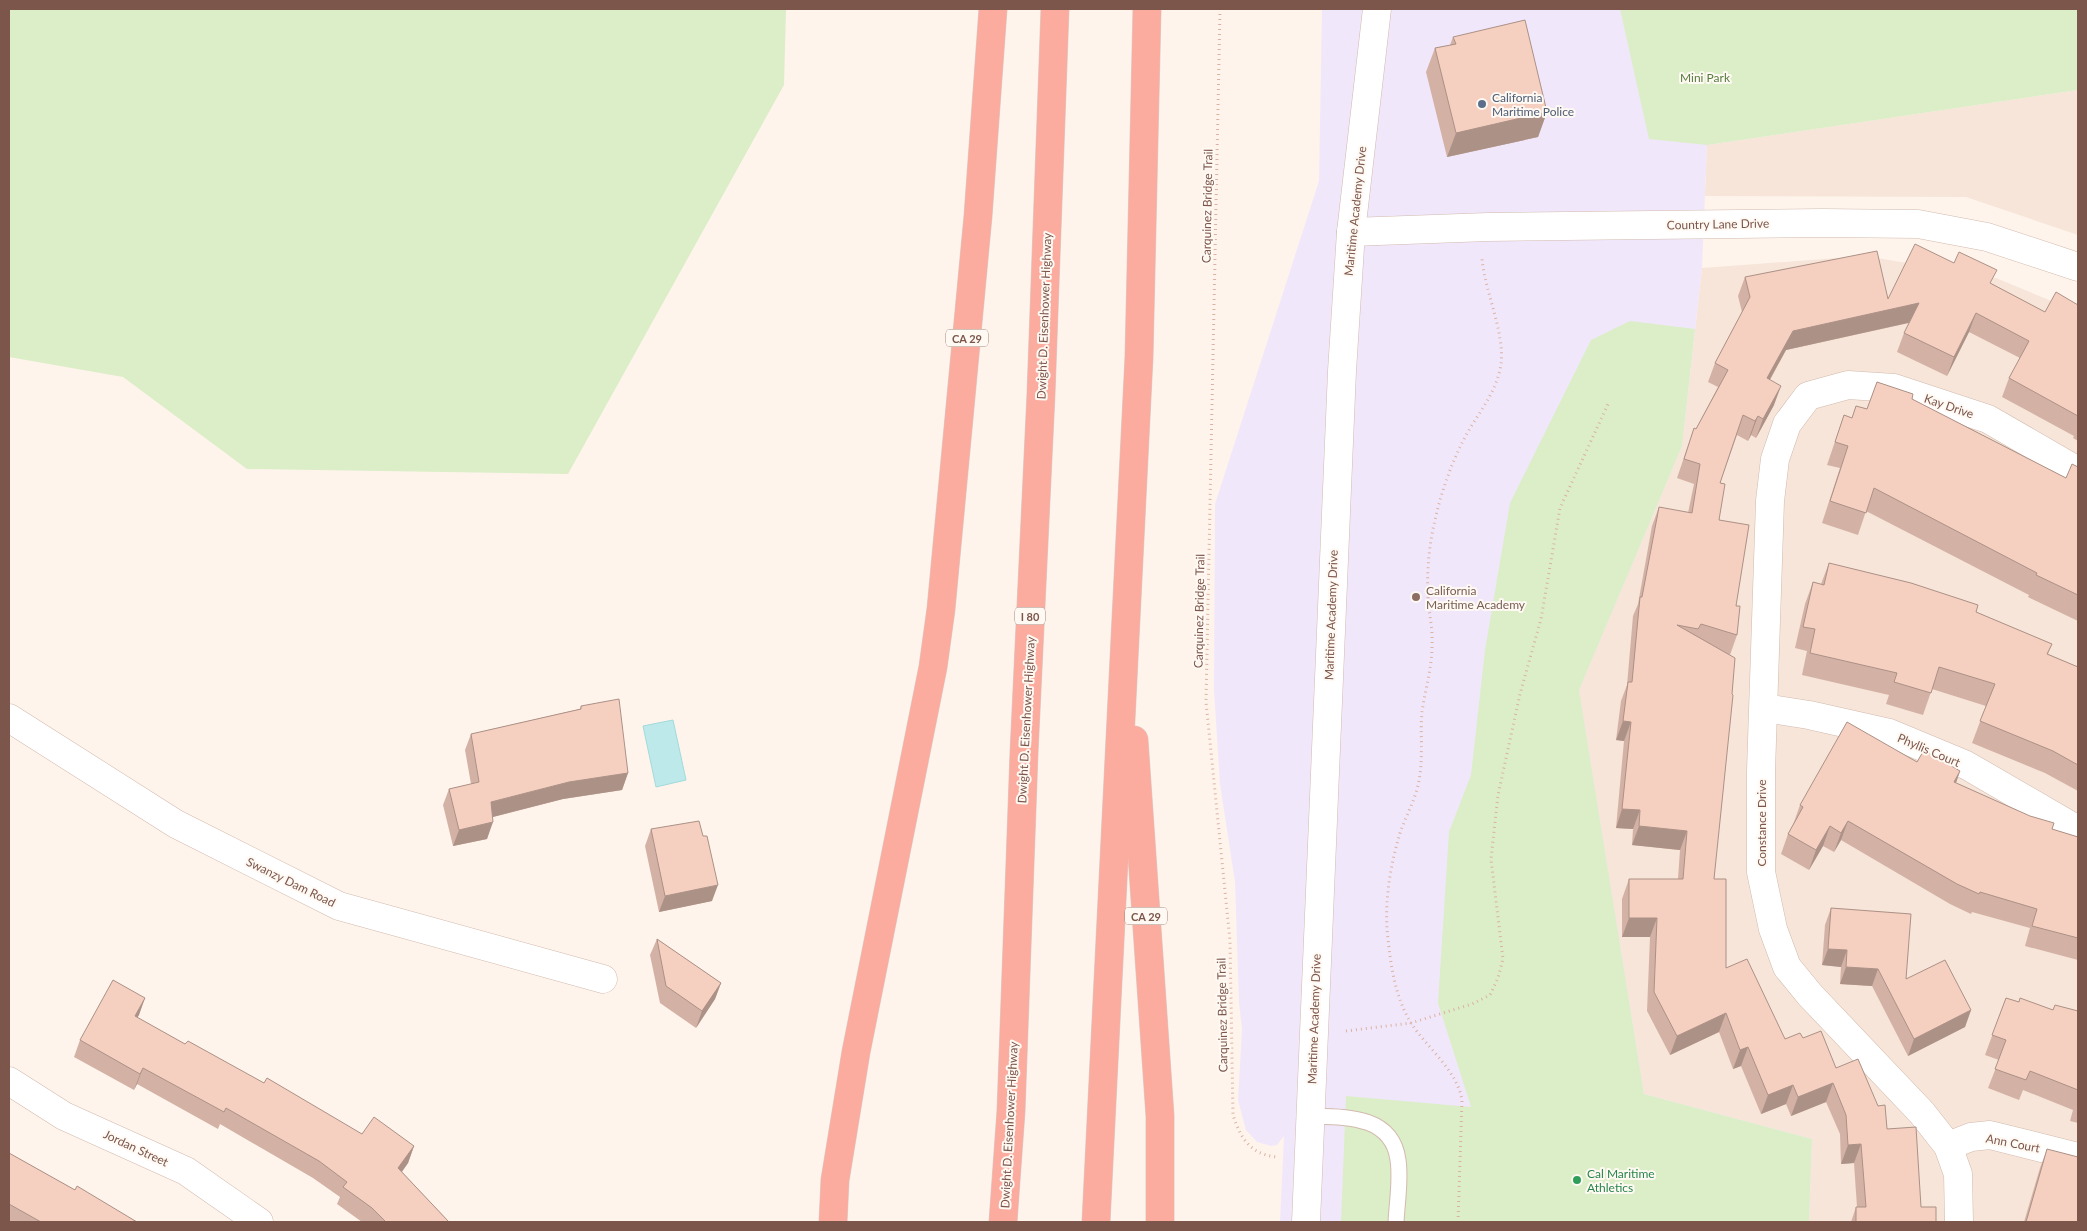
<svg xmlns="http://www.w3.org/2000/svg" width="2087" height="1231" font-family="Lato,sans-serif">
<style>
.residential{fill:#f6e5d8}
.education{fill:#f1e7fb}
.green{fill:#dbeec7}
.water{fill:#bde9ea;stroke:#a2dadc}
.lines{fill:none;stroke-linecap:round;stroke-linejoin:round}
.service-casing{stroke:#d2baae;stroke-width:17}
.minor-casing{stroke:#d2baae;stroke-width:29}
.tertiary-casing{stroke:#d2baae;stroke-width:29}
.motorway-casing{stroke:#dad0cd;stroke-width:29}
.path{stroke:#dbb2a2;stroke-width:3;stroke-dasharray:1 4;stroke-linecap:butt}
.service{stroke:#fff;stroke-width:15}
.minor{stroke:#fff;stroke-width:28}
.tertiary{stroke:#fff;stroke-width:28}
.motorway{stroke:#fbac9f;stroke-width:28}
.wall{fill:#d3b2a5}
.shaded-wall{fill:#ac9186}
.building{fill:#f5cfc0;stroke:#ac9186}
.service-dot{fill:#5c6f8a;stroke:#fff9f3;stroke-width:2}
.education-dot{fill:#8d6e63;stroke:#fff9f3;stroke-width:2}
.leisure-dot{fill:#2e9e5b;stroke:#fff9f3;stroke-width:2}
.labels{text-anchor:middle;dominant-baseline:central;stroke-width:4;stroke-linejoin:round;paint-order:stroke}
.shield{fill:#fff9f3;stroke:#a3877d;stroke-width:1}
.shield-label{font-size:11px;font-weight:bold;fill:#7c564b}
.park-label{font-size:12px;fill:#587c3f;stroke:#fff9f3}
.service-label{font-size:12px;fill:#4e5e75;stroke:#fff9f3;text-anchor:start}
.street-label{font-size:12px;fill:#7c564b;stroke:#fff9f3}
.education-label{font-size:12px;fill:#785e54;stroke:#fff9f3;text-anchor:start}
.leisure-label{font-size:12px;fill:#27864d;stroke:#fff9f3;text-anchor:start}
</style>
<rect width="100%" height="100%" fill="#fef4eb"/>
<g class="residential">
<path d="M 2078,90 L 2078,235 L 1966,197 L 1705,196 L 1707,145 Z"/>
<path d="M 1865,256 L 1996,278 L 2078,312 L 2078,1222 L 1809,1222 L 1812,1139 L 1644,1094 L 1578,690 L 1682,446 L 1702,268 Z"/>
</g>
<path class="education" d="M 1322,9 L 2078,9 L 2078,86 L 1707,145 L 1702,268 L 1682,446 L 1579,690 L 1644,1094 L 1812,1139 L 1809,1222 L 1280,1222 L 1284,1136 L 1277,1145 L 1271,1146 L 1257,1142 L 1246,1130 L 1238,1100 L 1242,1029 L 1239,1003 L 1235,882 L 1220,784 L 1214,690 L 1215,504 L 1319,181 Z"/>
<g class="green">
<path d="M 9,9 L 786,9 L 784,85 L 568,474 L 247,469 L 123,377 L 9,357 Z"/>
<path d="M 1620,9 L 2078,9 L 2078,90 L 1707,145 L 1649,139 Z"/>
<path d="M 1630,321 L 1695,329 L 1682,446 L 1579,690 L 1644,1094 L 1812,1139 L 1809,1222 L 1341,1222 L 1346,1096 L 1471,1107 L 1438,1003 L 1449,832 L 1471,775 L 1485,650 L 1510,503 L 1591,340 Z"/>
</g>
<path class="water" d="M 673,720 L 686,780 L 656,787 L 643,726 Z"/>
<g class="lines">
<defs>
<path id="service" d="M 1310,1116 C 1345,1117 1392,1115 1398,1160 C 1401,1180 1397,1202 1396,1222"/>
<g id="minor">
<path d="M 1351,232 L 1488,227 L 1822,223 L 1918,224 L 1987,237 L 2078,267"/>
<path d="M 1765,708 L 1809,715 L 1889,733 L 1966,765 L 2078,830"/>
<path d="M 9,718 L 176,824 L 339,906 L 603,979"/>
<path d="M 9,1081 L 64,1116 L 186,1171 L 259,1222"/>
<path d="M 1948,1146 L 1971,1137 L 1990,1135 L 2078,1157"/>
<path d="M 1959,1222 L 1958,1174 L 1948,1146 L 1922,1113 L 1810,995 L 1787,967 L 1773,929 L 1761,872 L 1761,771 L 1770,501 L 1775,459 L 1787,424 L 1808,396 L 1848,385 L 1894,388 L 1988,419 L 2078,471"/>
</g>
<path id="tertiary" d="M 1306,1222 L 1342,371 L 1351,232 L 1377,9"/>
<g id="motorway">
<path d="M 1134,740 L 1160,1116 L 1160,1222"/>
<path d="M 833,1222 L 835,1180 L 856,1052 L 933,667 L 941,609 L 978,216 L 993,9"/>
<path d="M 1003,1222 L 1011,1111 L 1024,753 L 1041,394 L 1055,9"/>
<path d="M 1096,1222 L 1139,357 L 1147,9"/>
</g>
</defs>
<use href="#service" class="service-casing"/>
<use href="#minor" class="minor-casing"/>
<use href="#tertiary" class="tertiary-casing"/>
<use href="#motorway" class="motorway-casing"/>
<g class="path">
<path d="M 1220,9 L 1206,702 L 1230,941 L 1233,1115 C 1241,1139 1250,1154 1277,1157"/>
<path d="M 1346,1031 L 1411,1023 L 1472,1004 L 1490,995 L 1498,978 L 1503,959 L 1491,859 L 1498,795 L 1520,694 L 1541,619 L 1560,508 L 1609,402"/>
<path d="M 1458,1222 L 1462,1100 C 1457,1070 1427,1048 1411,1023 C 1394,996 1390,960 1387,929 C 1385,897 1391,863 1400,833 C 1407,813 1418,795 1420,774 C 1423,753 1420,732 1422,712 C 1425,690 1432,668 1432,646 C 1433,629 1429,614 1428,597 C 1427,578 1428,559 1431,540 C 1437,505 1448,470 1464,439 C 1477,414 1497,393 1501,364 C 1505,333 1485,292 1482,259"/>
<path d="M 1763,1222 L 1763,1218"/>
</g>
<use href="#service" class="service"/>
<use href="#minor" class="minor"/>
<use href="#tertiary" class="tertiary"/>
<use href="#motorway" class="motorway"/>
</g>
<g class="wall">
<path d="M 1453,37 L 1547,112 L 1538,137 L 1447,157 L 1426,72 L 1435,48 L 1450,45 Z"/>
<path d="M 1745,277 L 1888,299 L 1992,284 L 2045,312 L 2078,305 L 2078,441 L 2073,438 L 2074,436 L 2002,397 L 2009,378 L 2020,358 L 1969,332 L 1947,376 L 1897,352 L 1904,333 L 1909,323 L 1786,350 L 1770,380 L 1774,405 L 1756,438 L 1751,435 L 1748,441 L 1737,435 L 1720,483 L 1719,520 L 1736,606 L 1737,635 L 1730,655 L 1728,654 L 1714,879 L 1726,968 L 1785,1039 L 1803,1038 L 1836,1068 L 1887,1129 L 1921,1207 L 1936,1222 L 1851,1222 L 1856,1207 L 1857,1207 L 1854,1163 L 1841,1164 L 1840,1134 L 1826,1102 L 1791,1116 L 1786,1104 L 1761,1114 L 1741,1066 L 1733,1069 L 1719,1032 L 1670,1055 L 1647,1011 L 1650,937 L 1622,937 L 1622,899 L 1629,879 L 1678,879 L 1680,850 L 1632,845 L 1633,829 L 1616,828 L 1624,741 L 1616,740 L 1621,701 L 1627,685 L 1633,616 L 1638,604 L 1652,526 L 1659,507 L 1688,513 L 1694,484 L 1677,478 L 1694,428 L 1696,429 L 1718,387 L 1708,382 L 1715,363 L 1742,312 L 1738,296 Z"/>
<path d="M 1877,382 L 1912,399 L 2066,478 L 2078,467 L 2078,621 L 2028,597 L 2029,595 L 1866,511 L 1858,535 L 1822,523 L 1840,468 L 1827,465 L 1844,415 L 1852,418 L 1856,406 L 1867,409 Z"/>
<path d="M 1829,563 L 1976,612 L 2052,644 L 2048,654 L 2078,667 L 2078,791 L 2045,773 L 1972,743 L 1986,706 L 1932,689 L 1923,715 L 1886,704 L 1889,695 L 1802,675 L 1807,651 L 1795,648 L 1805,604 L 1813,582 L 1821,584 Z"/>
<path d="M 581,706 L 628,773 L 622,790 L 563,799 L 493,817 L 487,839 L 453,846 L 443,805 L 449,789 L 471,784 L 465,750 L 471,734 L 580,709 Z"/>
<path d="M 1917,762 L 1960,771 L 1956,783 L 2052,829 L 2078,837 L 2078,960 L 2025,946 L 2030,928 L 1972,912 L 1971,914 L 1950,904 L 1841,840 L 1834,852 L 1823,846 L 1809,870 L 1781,854 L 1788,834 L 1793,825 L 1800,805 Z"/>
<path d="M 651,829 L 712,901 L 659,912 L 645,846 Z"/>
<path d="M 1831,908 L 1906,979 L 1971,1010 L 1965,1027 L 1908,1056 L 1872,986 L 1840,984 L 1841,967 L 1822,965 L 1825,925 Z"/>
<path d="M 657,939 L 721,983 L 715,999 L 696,1028 L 660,1003 L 650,955 Z"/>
<path d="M 145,998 L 137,1018 L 185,1044 L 264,1083 L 362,1134 L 414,1146 L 408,1163 L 402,1172 L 449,1222 L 362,1222 L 337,1204 L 340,1197 L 313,1178 L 220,1124 L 218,1129 L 137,1084 L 134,1090 L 74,1057 L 80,1040 Z"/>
<path d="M 2006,998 L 2019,1002 L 2053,1010 L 2078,1011 L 2078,1123 L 2070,1121 L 2073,1110 L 2023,1090 L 2019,1100 L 1988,1088 L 1999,1060 L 1985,1055 Z"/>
<path d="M 2047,1149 L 2078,1222 L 2024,1222 L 2040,1168 Z"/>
<path d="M 9,1153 L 75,1190 L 137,1222 L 9,1222 Z"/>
</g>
<g class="shaded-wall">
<path d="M 1547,112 L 1538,137 L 1447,157 L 1456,133 Z"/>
<path d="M 1919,303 L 1912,322 L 1786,350 L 1760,397 L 1767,378 L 1793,331 Z"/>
<path d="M 1976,313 L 1969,332 L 1947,376 L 1954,357 Z"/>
<path d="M 1781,386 L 1774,405 L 1756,438 L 1763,419 Z"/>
<path d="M 1758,416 L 1751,435 L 1748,441 L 1755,421 Z"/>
<path d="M 1623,721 L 1631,722 L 1624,741 L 1616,740 Z"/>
<path d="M 1960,771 L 1953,791 L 1954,782 Z"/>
<path d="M 628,773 L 622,790 L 563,799 L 485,819 L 491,802 L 569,782 Z"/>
<path d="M 1622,809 L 1640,810 L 1633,829 L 1616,828 Z"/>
<path d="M 1848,821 L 1841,840 L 1834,852 L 1841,833 Z"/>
<path d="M 493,822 L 487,839 L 453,846 L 459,830 Z"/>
<path d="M 1639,826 L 1687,831 L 1680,850 L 1632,845 Z"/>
<path d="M 1830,826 L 1823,846 L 1809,870 L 1816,850 Z"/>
<path d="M 718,885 L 712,901 L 659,912 L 665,896 Z"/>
<path d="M 1629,918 L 1657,918 L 1650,937 L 1622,937 Z"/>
<path d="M 1828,949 L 1847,950 L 1841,967 L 1822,965 Z"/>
<path d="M 1846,967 L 1878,969 L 1872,986 L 1840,984 Z"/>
<path d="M 721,983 L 715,999 L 696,1028 L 702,1011 Z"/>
<path d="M 145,998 L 139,1015 L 128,1033 L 135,1016 Z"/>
<path d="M 1971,1010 L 1965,1027 L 1908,1056 L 1914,1039 Z"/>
<path d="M 1726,1013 L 1719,1032 L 1670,1055 L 1677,1036 Z"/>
<path d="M 1748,1047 L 1741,1066 L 1733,1069 L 1740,1050 Z"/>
<path d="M 143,1068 L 137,1084 L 134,1090 L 140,1074 Z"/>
<path d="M 1833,1083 L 1826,1102 L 1791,1116 L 1798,1097 Z"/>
<path d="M 1793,1085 L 1786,1104 L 1761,1114 L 1768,1095 Z"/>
<path d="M 1861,1144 L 1854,1163 L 1841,1164 L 1848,1145 Z"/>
<path d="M 414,1146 L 408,1163 L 392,1185 L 398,1168 Z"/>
</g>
<g class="building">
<path d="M 1525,20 L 1547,112 L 1456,133 L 1435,48 L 1456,44 L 1453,37 Z"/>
<path d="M 1915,244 L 1954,263 L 1959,252 L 1997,270 L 1990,283 L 2045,312 L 2056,292 L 2078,305 L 2078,416 L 2009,378 L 2029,341 L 1976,313 L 1954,357 L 1904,333 L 1919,303 L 1793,331 L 1767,378 L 1781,386 L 1763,419 L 1758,416 L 1755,421 L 1743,415 L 1720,483 L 1725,484 L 1719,520 L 1749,525 L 1736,606 L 1740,606 L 1737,635 L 1701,624 L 1698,629 L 1677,625 L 1735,658 L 1732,694 L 1733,695 L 1714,879 L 1726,879 L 1726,968 L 1747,959 L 1785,1039 L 1800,1033 L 1803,1038 L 1821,1031 L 1836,1068 L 1858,1059 L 1878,1106 L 1885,1105 L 1887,1129 L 1916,1127 L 1921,1207 L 1936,1207 L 1936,1222 L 1856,1222 L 1856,1207 L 1866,1207 L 1861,1144 L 1848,1145 L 1846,1115 L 1833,1083 L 1798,1097 L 1793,1085 L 1768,1095 L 1748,1047 L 1740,1050 L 1726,1013 L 1677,1036 L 1654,992 L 1657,918 L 1629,918 L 1629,879 L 1683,879 L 1687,831 L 1639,826 L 1640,810 L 1622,809 L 1631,722 L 1623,721 L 1628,682 L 1632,682 L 1640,597 L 1642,597 L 1659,507 L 1692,513 L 1700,464 L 1684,459 L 1694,428 L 1696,429 L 1728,370 L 1715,363 L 1750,297 L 1745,277 L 1877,251 L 1888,299 Z"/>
<path d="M 1877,382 L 1913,394 L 1912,399 L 2066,478 L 2072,464 L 2078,467 L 2078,595 L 2036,575 L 2037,573 L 1874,488 L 1866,513 L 1830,501 L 1848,446 L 1835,442 L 1844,415 L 1852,418 L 1856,406 L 1867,409 Z"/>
<path d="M 1829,563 L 1911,583 L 1978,605 L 1976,612 L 2052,644 L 2047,654 L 2078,667 L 2078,765 L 2053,751 L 1980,721 L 1995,684 L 1939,667 L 1931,693 L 1894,682 L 1897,673 L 1810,653 L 1815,629 L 1803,627 L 1813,582 L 1824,585 Z"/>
<path d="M 619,699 L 628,773 L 569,782 L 491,802 L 493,822 L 459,830 L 449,789 L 479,782 L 471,734 L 581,709 L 581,706 Z"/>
<path d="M 1847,722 L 1917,762 L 1924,750 L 1960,771 L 1954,782 L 2030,816 L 2054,823 L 2052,829 L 2078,837 L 2078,938 L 2032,926 L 2037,909 L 1980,892 L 1979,894 L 1957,884 L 1848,821 L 1841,833 L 1830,826 L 1816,850 L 1788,834 L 1803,807 L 1800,805 Z"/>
<path d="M 699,821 L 703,836 L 707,836 L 718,885 L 665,896 L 651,829 Z"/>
<path d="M 1831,908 L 1911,914 L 1906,979 L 1945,960 L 1971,1010 L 1914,1039 L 1878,969 L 1846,967 L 1847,950 L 1828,949 Z"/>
<path d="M 657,939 L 721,983 L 702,1011 L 666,986 Z"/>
<path d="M 113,980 L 145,998 L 135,1016 L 185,1044 L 188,1041 L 264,1083 L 267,1078 L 362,1134 L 374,1117 L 414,1146 L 398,1168 L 449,1222 L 386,1222 L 372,1208 L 343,1187 L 347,1182 L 319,1161 L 226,1108 L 224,1112 L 143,1068 L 140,1074 L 80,1040 Z"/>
<path d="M 2006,998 L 2019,1002 L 2020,998 L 2053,1010 L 2055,1005 L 2078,1011 L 2078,1090 L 2030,1071 L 2026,1080 L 1995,1069 L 2006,1040 L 1992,1035 Z"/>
<path d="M 2047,1149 L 2078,1157 L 2078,1222 L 2026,1222 Z"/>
<path d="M 9,1153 L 75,1190 L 77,1186 L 137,1222 L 41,1222 L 9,1204 Z"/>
</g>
<circle class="service-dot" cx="1482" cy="104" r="5"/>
<circle class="education-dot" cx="1416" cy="597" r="5"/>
<circle class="leisure-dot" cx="1577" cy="1180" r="5"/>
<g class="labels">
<g class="shield">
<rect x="946" y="329.5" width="42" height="17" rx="4"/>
<rect x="1015" y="607.5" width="30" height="17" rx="4"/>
<rect x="1125" y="907.5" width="42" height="17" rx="4"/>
</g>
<g class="shield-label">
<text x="967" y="338">CA 29</text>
<text x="1030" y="616">I 80</text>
<text x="1146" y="916">CA 29</text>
</g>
<g class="park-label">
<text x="1705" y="77">Mini Park</text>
</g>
<g class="service-label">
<text x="1492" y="97">California<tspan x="1492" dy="14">Maritime Police</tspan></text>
</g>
<g class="street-label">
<text transform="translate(1207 206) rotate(-89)">Carquinez Bridge Trail</text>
<text transform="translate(1355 211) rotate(-84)">Maritime Academy Drive</text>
<text transform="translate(1718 224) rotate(-1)">Country Lane Drive</text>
<text transform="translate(1044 316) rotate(-88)">Dwight D. Eisenhower Highway</text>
<text transform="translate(1949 406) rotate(19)">Kay Drive</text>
<text transform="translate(1199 611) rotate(-89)">Carquinez Bridge Trail</text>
<text transform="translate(1331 615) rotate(-88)">Maritime Academy Drive</text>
<text transform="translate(1026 720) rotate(-87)">Dwight D. Eisenhower Highway</text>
<text transform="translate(1929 750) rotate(23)">Phyllis Court</text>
<text transform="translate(1761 823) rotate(-90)">Constance Drive</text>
<text transform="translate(291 882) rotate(26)">Swanzy Dam Road</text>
<text transform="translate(1222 1015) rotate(-91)">Carquinez Bridge Trail</text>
<text transform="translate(1314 1019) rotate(-88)">Maritime Academy Drive</text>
<text transform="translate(1009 1125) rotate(-87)">Dwight D. Eisenhower Highway</text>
<text transform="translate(2013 1143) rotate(11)">Ann Court</text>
<text transform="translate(136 1148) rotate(25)">Jordan Street</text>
</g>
<g class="education-label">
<text x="1426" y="590">California<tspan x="1426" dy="14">Maritime Academy</tspan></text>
</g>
<g class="leisure-label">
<text x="1587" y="1173">Cal Maritime<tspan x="1587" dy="14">Athletics</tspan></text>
</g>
</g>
<rect width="2087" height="1231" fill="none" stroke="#7c564b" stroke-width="20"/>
</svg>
